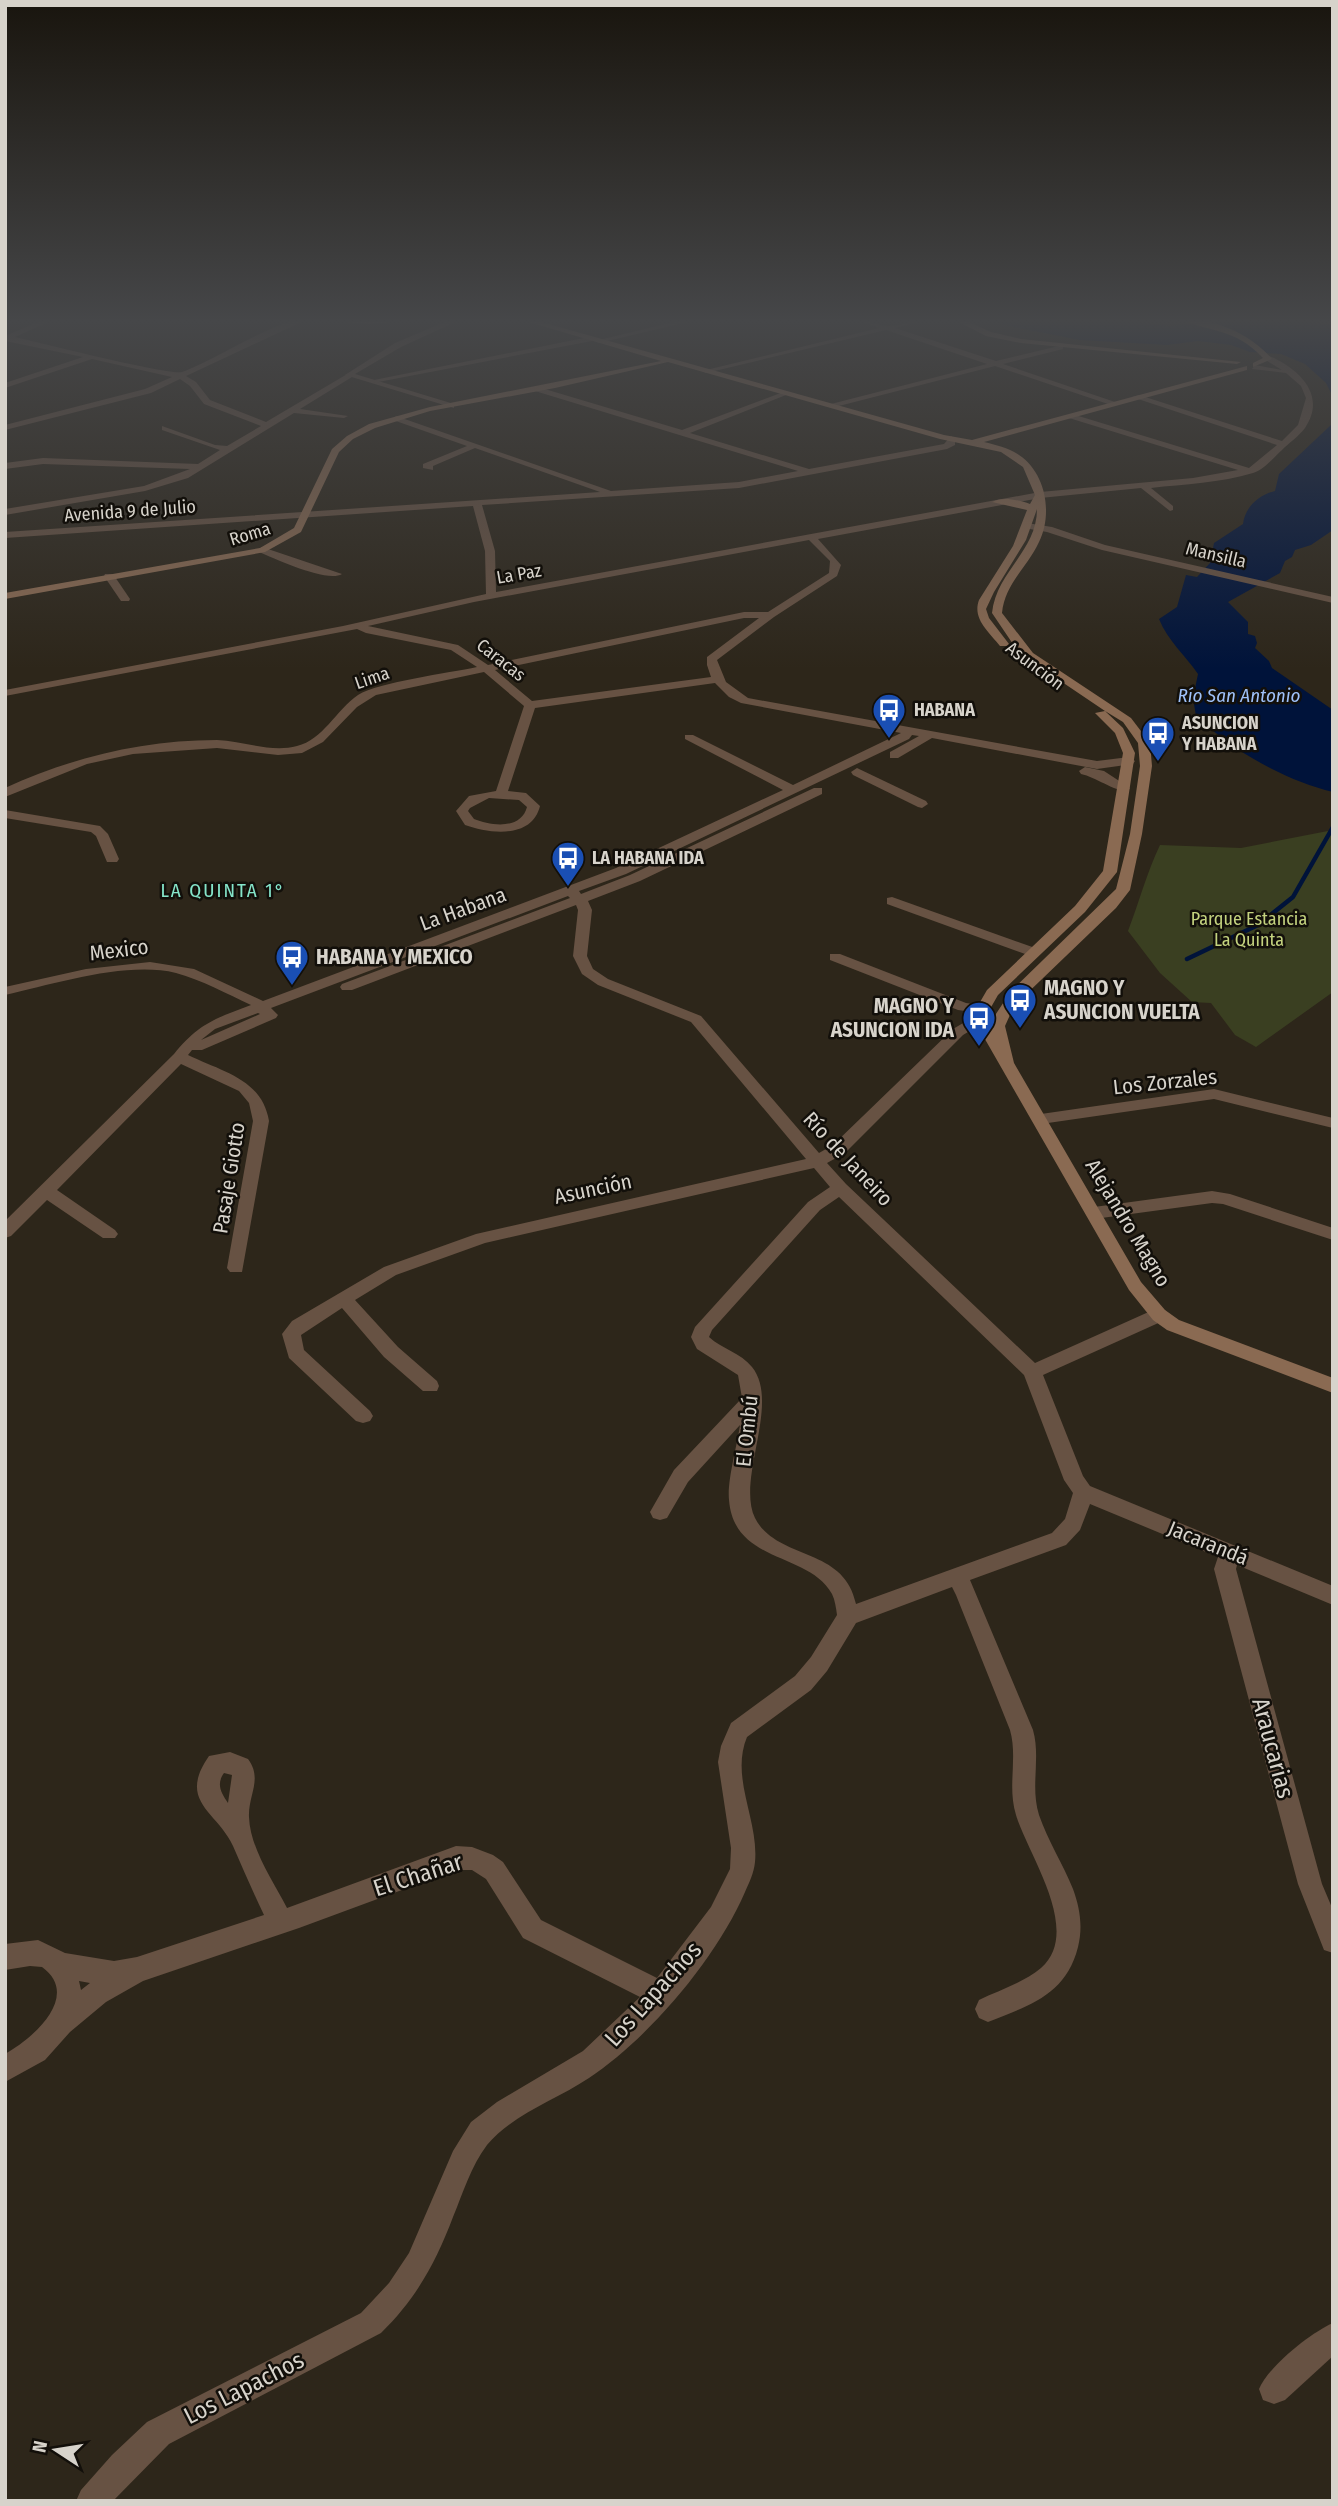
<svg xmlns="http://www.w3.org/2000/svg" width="1338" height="2506" font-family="'Fira Sans Condensed',sans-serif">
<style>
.green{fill:#3a3f21}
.water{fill:#00133a}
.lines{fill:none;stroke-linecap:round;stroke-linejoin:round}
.stream{stroke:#00133a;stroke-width:4.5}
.minor{fill:#675243;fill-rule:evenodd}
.tertiary{fill:#675243;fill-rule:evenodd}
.secondary{fill:#8a6a52;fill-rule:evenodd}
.primary{fill:#a57c5d;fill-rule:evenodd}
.labels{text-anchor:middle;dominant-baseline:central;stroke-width:5;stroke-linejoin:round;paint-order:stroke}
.far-street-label{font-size:18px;fill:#d7d3cb;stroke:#120f0a}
.far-poi-label{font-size:18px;font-weight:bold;fill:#d7d3cb;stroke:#120f0a;text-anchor:start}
.far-park-label{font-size:18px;fill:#c4d37f;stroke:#120f0a}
.far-water-label{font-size:19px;font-style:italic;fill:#9fc1f9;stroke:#120f0a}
.far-neighbourhood-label{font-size:19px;letter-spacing:2px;fill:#85e5ca;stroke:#120f0a}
.street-label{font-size:21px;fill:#d7d3cb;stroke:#120f0a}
.poi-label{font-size:21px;font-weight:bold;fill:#d7d3cb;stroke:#120f0a;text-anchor:start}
.near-street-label{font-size:24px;fill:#d7d3cb;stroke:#120f0a}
</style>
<rect width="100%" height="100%" fill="#2d261a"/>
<path class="green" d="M 1333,830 L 1333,992 L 1256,1047 L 1235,1035 L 1211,1003 L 1192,1002 L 1160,973 L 1128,931 C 1139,902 1147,872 1160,845 L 1241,848 Z"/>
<g class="water">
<path d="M 986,318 L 1108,318 L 1170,326 L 1273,318 L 1333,325 L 1333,397 L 1326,383 L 1305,364 L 1281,354 L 1250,352 L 1231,345 L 1198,341 L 1167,345 L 1080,340 L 1013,327 Z"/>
<path d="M 1333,420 L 1333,530 L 1311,545 L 1295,550 L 1292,557 L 1285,561 L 1280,573 L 1228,602 L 1248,622 L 1248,634 L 1255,636 L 1257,643 L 1255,648 L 1269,661 L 1272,668 L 1333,710 L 1333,792 C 1284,780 1233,751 1196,716 L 1193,698 L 1198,674 C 1185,655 1168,641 1159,619 L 1177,607 L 1186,575 L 1197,577 L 1210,563 L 1214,543 L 1243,524 C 1245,507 1259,495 1275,491 L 1279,474 L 1332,424 Z"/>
</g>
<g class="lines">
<path class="stream" d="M 1187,959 L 1258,925 L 1293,897 L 1333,827"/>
<g class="minor">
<path d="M 47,318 L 57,318 L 15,337 C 37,342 171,376 182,372 C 216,360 277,318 310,318 L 186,376 L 196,382 L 210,400 L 266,422 L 349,373 L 352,377 L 300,409 L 348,416 L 344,418 L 294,413 L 188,478 L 145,491 L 5,515 L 5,509 L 144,486 L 190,469 L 43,464 L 5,469 L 5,463 L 43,458 L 198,464 L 220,450 L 162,430 L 162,426 L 215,445 L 227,446 L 261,426 L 204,404 L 190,386 L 180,379 L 151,393 L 5,430 L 5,425 L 145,389 L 172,377 L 92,359 L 5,388 L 5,383 L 83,357 L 5,341 L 5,336 Z"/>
<path d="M 690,318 L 704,318 L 599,343 L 595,341 Z"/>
<path d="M 853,318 C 865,318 875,325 887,326 C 901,327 917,318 932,318 L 895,328 L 996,361 L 1063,345 L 1063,349 L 1003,364 L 1118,403 L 1111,405 L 995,366 L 831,408 L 831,404 L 987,364 L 886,330 L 706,373 L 702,371 L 879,328 Z"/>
<path d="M 589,337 L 592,341 L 373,383 L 369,381 Z"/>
<path d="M 1267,355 C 1297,367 1328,394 1305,428 C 1299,436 1289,443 1282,450 C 1273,458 1265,469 1253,473 C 1221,483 1184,484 1151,488 L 1173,506 L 1173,510 L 1170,511 L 1141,488 L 1040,498 L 818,539 L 841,565 L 837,576 L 774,617 L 717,660 L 726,682 L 748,698 L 1097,761 L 1129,757 L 1135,761 L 1133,764 L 1097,769 L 932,738 L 898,758 L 890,758 L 890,752 L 919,736 L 912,735 L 909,739 L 626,874 L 579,891 L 581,894 L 630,875 L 814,788 L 822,788 L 822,794 L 640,881 L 588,901 L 592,910 L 587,956 L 593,969 L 608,979 L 701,1016 L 819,1153 L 833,1145 L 953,1029 L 980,1013 L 958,1010 L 830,960 L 830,954 L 840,954 L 966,1003 L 988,1006 L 990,1009 L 985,1013 L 990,1017 L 988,1020 L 963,1035 L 845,1153 L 827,1163 L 846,1184 L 1035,1363 L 1153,1310 L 1165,1310 L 1168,1315 L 1165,1320 L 1043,1375 L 1083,1476 L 1090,1486 L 1333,1586 L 1333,1605 L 1237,1565 L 1236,1569 L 1322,1884 L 1333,1910 L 1333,1953 L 1324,1950 L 1298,1884 L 1214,1569 L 1218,1557 L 1090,1504 L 1080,1530 L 1066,1545 L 970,1580 L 1033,1730 C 1041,1758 1030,1786 1039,1815 C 1048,1841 1063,1864 1073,1889 C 1080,1908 1083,1927 1078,1947 C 1066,1995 1030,2005 988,2022 L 979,2018 L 975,2009 L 979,2000 C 999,1990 1023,1983 1041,1968 C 1083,1931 1028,1855 1016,1815 C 1007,1786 1018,1758 1010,1730 L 956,1595 L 952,1587 L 856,1623 L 827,1671 L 811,1690 L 747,1737 C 730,1778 759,1820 755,1862 C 754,1873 749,1883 745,1892 C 716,1959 649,2038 589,2078 C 556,2100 513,2114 487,2145 C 471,2166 463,2193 453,2217 C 436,2262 416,2299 381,2333 L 169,2444 L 113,2501 L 76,2501 L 81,2490 L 112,2455 L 147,2422 L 361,2313 L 389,2283 L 409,2253 L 453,2151 L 471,2122 L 497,2102 L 583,2051 L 640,1997 L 523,1938 L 486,1879 L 472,1870 L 456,1870 L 299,1928 L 143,1981 L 106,2002 L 70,2032 L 45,2060 L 5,2082 L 5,2054 C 32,2039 82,1996 42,1967 L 30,1966 L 5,1970 L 5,1944 L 38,1940 L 65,1953 L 114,1961 L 137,1957 L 264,1915 C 253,1892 243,1869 233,1846 C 217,1811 177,1802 209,1756 L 230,1752 L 248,1759 C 263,1779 248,1795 249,1817 C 250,1848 273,1881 287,1908 L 456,1846 L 472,1847 L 493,1855 L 503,1862 L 541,1920 L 657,1978 L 711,1907 L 730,1869 L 731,1848 L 718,1762 L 721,1746 L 731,1723 L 795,1676 L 811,1657 L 837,1615 C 836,1608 835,1600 832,1594 C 809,1552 734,1564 729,1500 C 727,1481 737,1446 740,1425 L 688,1482 L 667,1518 L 660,1520 L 653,1518 L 650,1512 L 674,1470 L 742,1398 L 738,1375 L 697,1349 L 691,1337 L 695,1327 L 808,1202 L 830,1187 L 814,1168 L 485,1243 L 396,1275 L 355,1300 L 398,1347 L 437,1381 L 439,1386 L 437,1391 L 423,1391 L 384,1357 L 342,1308 L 301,1335 L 304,1350 L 370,1411 L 373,1416 L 370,1421 L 363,1423 L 356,1421 L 289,1358 L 282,1334 L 292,1321 L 384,1267 L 476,1234 L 806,1159 L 691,1022 L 598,985 L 582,974 L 573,956 L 578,910 L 576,905 L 352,990 L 342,990 L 340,987 L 342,984 L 570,898 L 568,896 L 271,1008 L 278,1015 L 276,1018 L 202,1050 L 192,1050 L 188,1055 C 223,1072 262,1079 269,1121 L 242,1272 L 230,1272 L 227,1268 L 253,1121 L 249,1103 L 239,1091 L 181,1064 L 57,1190 L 115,1230 L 118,1234 L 115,1238 L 103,1238 L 47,1200 L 11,1236 L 5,1238 L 5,1221 L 174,1054 C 198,1024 216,1018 251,1005 C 227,994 202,980 176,973 C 126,961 55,984 5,995 L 5,987 L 86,969 L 150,962 L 194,969 L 263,1001 L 616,868 L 783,790 L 685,739 L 685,735 L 693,735 L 793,785 L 901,733 L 741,703 L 729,697 L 715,683 L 535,708 L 508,791 L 526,793 L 540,806 C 532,839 490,834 465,825 L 456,811 L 469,796 L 496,791 L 524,706 L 484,672 L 376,695 L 357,707 L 323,742 L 302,753 L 278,755 L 217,748 L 133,754 L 87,764 L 5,797 L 5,788 C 73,757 143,740 217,740 C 243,741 271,753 297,746 C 323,740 336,710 358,695 C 379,682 449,673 477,667 L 451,650 L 366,633 L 357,629 L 5,696 L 5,690 L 343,626 L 486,594 L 485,551 L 473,506 L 5,538 L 5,532 L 600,492 L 475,448 L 433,466 L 433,470 L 423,468 L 423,464 L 467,446 L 393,420 L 396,416 L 611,491 L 739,482 L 798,471 L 535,391 L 538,387 L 682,430 L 786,391 L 786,395 L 690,433 L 809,469 L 944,444 L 951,436 L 955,439 L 955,445 L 947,449 L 739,488 L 482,505 L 495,551 L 496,592 L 1040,492 L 1193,478 L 1238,470 L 1069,418 L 1072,414 L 1249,468 L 1277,445 L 1132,397 L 1139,395 L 1282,441 L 1298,425 L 1306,398 L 1301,386 L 1286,373 L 1252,369 L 1255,365 L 1282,370 L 1264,359 ZM 809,540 L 830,561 L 829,573 L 768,612 L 744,612 L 488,665 L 458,645 L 368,626 L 474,602 ZM 744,618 L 759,618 L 707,657 L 707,665 L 711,677 L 532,701 L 495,670 ZM 489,798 L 519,800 L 527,807 C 521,830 491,826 474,819 L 468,811 L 470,808 ZM 258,1013 L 260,1014 L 201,1040 L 215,1029 ZM 839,1197 L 1024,1375 L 1064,1480 L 1073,1493 L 1065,1519 L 1052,1533 L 856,1604 C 844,1546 777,1561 755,1518 C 736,1479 781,1403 752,1367 C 741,1353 722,1349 709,1337 L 712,1330 L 820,1210 ZM 224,1773 L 232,1775 L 228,1803 C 221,1793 216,1784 224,1773 ZM 79,1981 L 90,1983 L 81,1990 Z"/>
<path d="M 1027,523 L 1052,527 L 1105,545 L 1333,597 L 1333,603 L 1102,550 L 1047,532 L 1024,528 L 1024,524 Z"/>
<path d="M 262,547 L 342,574 C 327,583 276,559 259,552 L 257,550 Z"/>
<path d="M 105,574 L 113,574 L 130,599 L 129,601 L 121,601 L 104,576 Z"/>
<path d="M 1085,767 L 1104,771 L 1130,788 L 1128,791 C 1115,792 1096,777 1081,774 L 1079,771 Z"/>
<path d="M 857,768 L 926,801 L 928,804 L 922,808 L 918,807 L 853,775 L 851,772 Z"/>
<path d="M 5,810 L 100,826 L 108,834 L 119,859 L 117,862 L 107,862 L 96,836 L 91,832 L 5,818 Z"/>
<path d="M 892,897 L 1038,949 L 1040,952 L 1038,955 L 1028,955 L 887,904 L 887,898 Z"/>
<path d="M 1214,1089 L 1333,1118 L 1333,1128 L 1214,1099 L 1041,1124 L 1033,1119 L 1041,1114 Z"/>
<path d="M 1212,1191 L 1230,1194 L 1333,1228 L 1333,1240 L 1223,1204 L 1212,1203 L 1094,1219 L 1085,1213 L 1094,1207 Z"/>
<path d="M 1333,2323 L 1333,2356 L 1285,2400 L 1274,2404 L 1263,2400 L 1259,2389 C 1268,2367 1310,2333 1333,2323 Z"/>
</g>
<path class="tertiary" d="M 454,318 L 464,318 L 401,347 L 355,374 L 454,404 L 454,408 L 345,375 L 395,343 Z"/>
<g class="secondary">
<path d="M 515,318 L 527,318 L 944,435 L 972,440 L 1247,366 L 1247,370 L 984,442 C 996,445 1009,448 1019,455 C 1046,473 1053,514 1039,542 C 1027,568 1005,583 1002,613 L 1033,653 L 1131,718 L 1150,743 L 1152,766 L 1142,834 L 1130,890 L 1116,908 L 1014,1006 L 1005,1026 L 1014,1063 L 1141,1282 L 1165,1310 L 1179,1320 L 1333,1378 L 1333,1393 L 1167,1330 L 1153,1320 L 1129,1290 L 978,1027 L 976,1009 L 987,990 L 1075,906 L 1103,871 L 1123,753 L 1115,733 L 1095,713 L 1105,711 L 1025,657 L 1017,650 L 992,613 C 996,572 1037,551 1037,509 L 1026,540 L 994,592 L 986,609 L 989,618 L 1009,644 L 1008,646 L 1000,646 C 989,632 972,619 979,600 L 1013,546 L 1027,510 L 992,502 C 1002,496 1019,500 1030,504 L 1035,495 L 1023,467 L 1001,452 L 940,439 L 668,362 L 555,388 L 430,411 L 375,428 L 353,439 L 339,452 L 301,532 L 265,552 L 5,599 L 5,593 L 260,548 L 294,528 L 332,449 L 347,436 L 369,424 L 430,407 L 661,361 ZM 1105,711 L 1123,722 L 1138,743 L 1140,766 L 1130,834 L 1116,889 L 1011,991 L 992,1020 L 990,1009 L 998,995 L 1085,912 L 1117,872 L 1135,753 L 1123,728 Z"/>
<path d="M 951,318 L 960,318 L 991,332 L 1021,339 L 1241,362 L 1237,364 L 1021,343 L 986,336 Z"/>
<path d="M 1177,318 C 1212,318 1249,332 1272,359 L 1253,367 L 1253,363 L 1263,358 C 1234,327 1210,333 1177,318 Z"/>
</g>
<path class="primary" d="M 294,318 L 435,318 L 369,324 Z"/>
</g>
<linearGradient id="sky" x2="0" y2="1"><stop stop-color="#19150e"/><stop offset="0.48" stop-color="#464749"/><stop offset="1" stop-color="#464749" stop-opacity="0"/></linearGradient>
<rect width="1338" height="669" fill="url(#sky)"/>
<defs>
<symbol id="bus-pin" viewBox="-11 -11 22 30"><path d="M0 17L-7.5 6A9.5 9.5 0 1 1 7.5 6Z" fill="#1a4fb4" stroke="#120f0a"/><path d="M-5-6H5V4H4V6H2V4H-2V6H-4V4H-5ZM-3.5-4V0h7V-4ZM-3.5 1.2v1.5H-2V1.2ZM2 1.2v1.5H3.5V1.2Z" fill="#fff"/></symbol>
</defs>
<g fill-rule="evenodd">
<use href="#bus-pin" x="870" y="691" width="38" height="52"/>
<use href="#bus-pin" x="1139" y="714" width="38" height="52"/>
<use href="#bus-pin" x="549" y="839" width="38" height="52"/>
<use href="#bus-pin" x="273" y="938" width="38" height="52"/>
<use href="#bus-pin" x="1001" y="981" width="38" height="52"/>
<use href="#bus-pin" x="960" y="999" width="38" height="52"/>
</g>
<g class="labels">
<g class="far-street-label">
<text transform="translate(130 511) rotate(-4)">Avenida 9 de Julio</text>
<text transform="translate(250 534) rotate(-17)">Roma</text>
<text transform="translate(1216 555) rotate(13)">Mansilla</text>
<text transform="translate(519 574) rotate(-10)">La Paz</text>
<text transform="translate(501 660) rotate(38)">Caracas</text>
<text transform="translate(1035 666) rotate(37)">Asunción</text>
<text transform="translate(372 678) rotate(-19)">Lima</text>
</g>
<g class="far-poi-label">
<text x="914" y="710">HABANA</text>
<text x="1182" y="723">ASUNCION<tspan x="1182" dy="21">Y HABANA</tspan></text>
<text x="592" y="858">LA HABANA IDA</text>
</g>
<g class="far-park-label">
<text x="1249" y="919">Parque Estancia<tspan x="1249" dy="21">La Quinta</tspan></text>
</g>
<g class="far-water-label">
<text x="1239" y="695">Río San Antonio</text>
</g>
<g class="far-neighbourhood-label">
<text x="223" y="890">LA QUINTA 1°</text>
</g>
<g class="street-label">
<text transform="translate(463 909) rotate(-20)">La Habana</text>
<text transform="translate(119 950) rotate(-7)">Mexico</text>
<text transform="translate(1165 1082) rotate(-6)">Los Zorzales</text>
<text transform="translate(848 1159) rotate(47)">Río de Janeiro</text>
<text transform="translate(229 1178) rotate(-81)">Pasaje Giotto</text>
<text transform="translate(593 1189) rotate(-12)">Asunción</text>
<text transform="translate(1128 1223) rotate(59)">Alejandro Magno</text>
<text transform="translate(747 1431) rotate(-84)">El Ombú</text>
<text transform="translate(1208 1543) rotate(22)">Jacarandá</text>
</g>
<g class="poi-label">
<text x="316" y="957">HABANA Y MEXICO</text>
<text x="1044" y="988">MAGNO Y<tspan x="1044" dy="24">ASUNCION VUELTA</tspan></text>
<text x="954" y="1006" text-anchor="end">MAGNO Y<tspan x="954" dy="24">ASUNCION IDA</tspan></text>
</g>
<g class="near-street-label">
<text transform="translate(1273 1748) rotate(75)">Araucarias</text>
<text transform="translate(418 1875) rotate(-18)">El Chañar</text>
<text transform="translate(653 1994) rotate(-48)">Los Lapachos</text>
<text transform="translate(244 2388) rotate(-27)">Los Lapachos</text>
</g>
</g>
<rect width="1338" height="2506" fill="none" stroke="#d7d3cb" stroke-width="14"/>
<g transform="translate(56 2450) rotate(282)" stroke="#120f0a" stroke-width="5" paint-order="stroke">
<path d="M0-5L12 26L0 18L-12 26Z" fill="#d7d3cb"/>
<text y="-10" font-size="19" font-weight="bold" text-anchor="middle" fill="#d7d3cb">N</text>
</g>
</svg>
